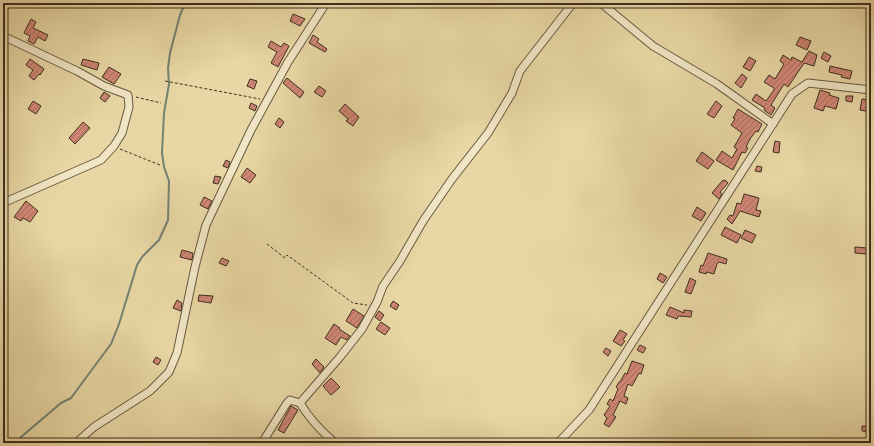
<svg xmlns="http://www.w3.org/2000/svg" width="874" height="446" font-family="'Gentium Book Plus',serif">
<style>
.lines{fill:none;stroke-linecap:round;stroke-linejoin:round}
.stream{stroke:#738272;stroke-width:2}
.building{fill:url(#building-hatch);stroke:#3e2f1f}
.minor-casing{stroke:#685940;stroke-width:9}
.path{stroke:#3e2f1f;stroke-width:1;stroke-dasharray:3 2;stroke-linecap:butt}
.minor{stroke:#f0e5c4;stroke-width:7}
</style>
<defs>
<pattern id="building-hatch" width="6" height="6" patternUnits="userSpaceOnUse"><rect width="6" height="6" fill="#d18776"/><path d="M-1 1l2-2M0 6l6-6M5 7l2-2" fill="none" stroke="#ab6f60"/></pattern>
</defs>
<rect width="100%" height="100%" fill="#e8d7a4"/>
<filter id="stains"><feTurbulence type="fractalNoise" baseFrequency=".005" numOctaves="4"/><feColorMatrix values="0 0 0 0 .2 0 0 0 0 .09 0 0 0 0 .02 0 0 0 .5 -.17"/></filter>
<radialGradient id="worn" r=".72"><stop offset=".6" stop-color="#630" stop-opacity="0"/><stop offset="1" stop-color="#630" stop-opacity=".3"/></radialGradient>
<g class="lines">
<path class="stream" d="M 14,443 L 61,403 L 71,398 L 105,352 L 111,344 L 119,324 L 137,265 L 142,257 L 159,240 L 168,220 L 169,181 L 164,167 L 162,153 L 164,113 L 169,84 L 168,68 L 170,53 L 180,15 L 185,3"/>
</g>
<g class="building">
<path d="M 293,14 L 305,19 L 300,26 L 290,21 Z"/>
<path d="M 31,19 L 36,22 L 33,28 L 48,35 L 45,41 L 38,37 L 34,44 L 28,41 L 30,36 L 24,33 Z"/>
<path d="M 313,35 L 319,39 L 317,42 L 327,49 L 325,52 L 309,43 Z"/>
<path d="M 800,37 L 811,41 L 807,50 L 796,45 Z"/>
<path d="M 271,41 L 281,47 L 284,43 L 289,46 L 278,67 L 271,63 L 277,52 L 268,47 Z"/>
<path d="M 809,51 L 817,55 L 814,66 L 804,63 L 788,87 L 784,84 L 771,105 L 775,108 L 771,115 L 764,110 L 765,108 L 752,100 L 756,94 L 766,101 L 774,90 L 774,88 L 764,82 L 769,75 L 775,79 L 784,64 L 780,61 L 783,55 L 791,60 L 792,57 L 802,62 Z"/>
<path d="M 824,52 L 831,56 L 828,62 L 821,58 Z"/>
<path d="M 749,57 L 756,61 L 750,71 L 743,67 Z"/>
<path d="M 30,59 L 44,69 L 40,75 L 39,74 L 34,80 L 29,76 L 33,70 L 26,65 Z"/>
<path d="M 83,59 L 99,63 L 97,70 L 81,65 Z"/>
<path d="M 830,66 L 852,71 L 850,79 L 841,77 L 842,75 L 829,72 Z"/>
<path d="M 109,67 L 121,74 L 114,84 L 102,77 Z"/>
<path d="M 742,74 L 747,78 L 741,88 L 735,83 Z"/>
<path d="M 287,78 L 304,92 L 300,98 L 283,83 Z"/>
<path d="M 250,79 L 257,81 L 254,89 L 247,86 Z"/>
<path d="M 319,86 L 326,91 L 322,97 L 314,92 Z"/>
<path d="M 820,90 L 830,93 L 829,95 L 839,98 L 836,109 L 825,106 L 823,111 L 814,108 Z"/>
<path d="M 104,92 L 110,96 L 105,102 L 100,98 Z"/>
<path d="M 846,96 L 853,96 L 852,102 L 846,101 Z"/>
<path d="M 862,99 L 871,100 L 871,112 L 860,110 Z"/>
<path d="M 33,101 L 41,106 L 36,114 L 28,109 Z"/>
<path d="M 716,101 L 722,106 L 714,118 L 707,114 Z"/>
<path d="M 251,103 L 257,106 L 255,111 L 249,108 Z"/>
<path d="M 345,104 L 359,117 L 353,126 L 346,121 L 348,119 L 339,111 Z"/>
<path d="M 738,109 L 762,124 L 758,132 L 756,131 L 750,139 L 746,147 L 748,148 L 745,153 L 742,152 L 733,170 L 716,160 L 722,151 L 732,158 L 737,149 L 734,147 L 742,133 L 731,125 L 735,119 L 733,118 Z"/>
<path d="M 279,118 L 284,122 L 280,128 L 275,124 Z"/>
<path d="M 83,122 L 90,128 L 75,144 L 69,138 Z"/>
<path d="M 775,141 L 780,142 L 779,153 L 773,152 Z"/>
<path d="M 702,152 L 714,161 L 708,169 L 696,161 Z"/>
<path d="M 226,160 L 230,162 L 228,168 L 223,166 Z"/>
<path d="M 757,166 L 762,167 L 761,172 L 755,171 Z"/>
<path d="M 247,168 L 256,175 L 250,183 L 241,177 Z"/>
<path d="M 215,176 L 221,177 L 218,184 L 213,183 Z"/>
<path d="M 725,180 L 728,183 L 720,192 L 722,194 L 719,199 L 712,193 L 722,181 Z"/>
<path d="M 744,194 L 759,198 L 756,210 L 761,211 L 759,217 L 740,211 L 732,224 L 727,219 L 730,215 L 733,216 L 737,203 L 741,204 Z"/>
<path d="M 204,197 L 212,201 L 208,209 L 200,205 Z"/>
<path d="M 26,201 L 38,211 L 30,222 L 23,218 L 21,221 L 14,217 Z"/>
<path d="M 697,207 L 706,213 L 701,221 L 692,216 Z"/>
<path d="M 725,227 L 741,235 L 737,243 L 721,235 Z"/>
<path d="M 745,230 L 756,235 L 752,243 L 741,238 Z"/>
<path d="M 855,247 L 867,248 L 866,254 L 855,253 Z"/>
<path d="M 182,250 L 193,253 L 192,260 L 180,257 Z"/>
<path d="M 708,253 L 727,259 L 726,264 L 719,262 L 717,264 L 714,274 L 707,272 L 706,274 L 699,272 L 701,265 L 703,266 Z"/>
<path d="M 222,258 L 229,261 L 226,266 L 219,263 Z"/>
<path d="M 660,273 L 667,277 L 663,283 L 657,279 Z"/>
<path d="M 690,278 L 696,281 L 691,294 L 685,292 Z"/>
<path d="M 199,295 L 213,296 L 211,303 L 198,301 Z"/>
<path d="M 177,300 L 182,303 L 181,311 L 173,308 Z"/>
<path d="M 393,301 L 399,305 L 396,310 L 390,306 Z"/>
<path d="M 670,307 L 684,313 L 684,310 L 692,311 L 691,317 L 678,316 L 677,319 L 666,315 Z"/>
<path d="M 353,309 L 364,316 L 357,328 L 346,321 Z"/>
<path d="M 379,311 L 384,315 L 380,321 L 375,317 Z"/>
<path d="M 381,322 L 390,328 L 385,335 L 376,329 Z"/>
<path d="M 334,324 L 340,328 L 339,329 L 350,336 L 347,340 L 341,337 L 336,345 L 325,338 Z"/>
<path d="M 620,330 L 627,334 L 623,340 L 625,341 L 621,346 L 613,341 Z"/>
<path d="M 640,345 L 646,348 L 643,353 L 637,350 Z"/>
<path d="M 606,348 L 611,351 L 608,356 L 603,352 Z"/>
<path d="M 156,357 L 161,360 L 158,365 L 153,362 Z"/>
<path d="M 316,359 L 324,367 L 320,373 L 312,364 Z"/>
<path d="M 632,361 L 644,365 L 641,374 L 639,373 L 632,386 L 628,384 L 624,396 L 628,398 L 626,404 L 620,401 L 613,415 L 616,417 L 609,427 L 604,424 L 607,418 L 604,415 L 610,406 L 607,404 L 610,399 L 613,401 L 618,389 L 616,387 L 619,382 L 620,382 L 625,373 L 627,374 Z"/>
<path d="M 331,378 L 340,387 L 331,395 L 323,386 Z"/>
<path d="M 291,406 L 298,410 L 284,433 L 278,430 Z"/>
<path d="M 862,426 L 871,426 L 871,432 L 862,431 Z"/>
</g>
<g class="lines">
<defs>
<g id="minor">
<path d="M 601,3 L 653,46 L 717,84 L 773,124"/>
<path d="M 3,36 L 77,71 L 104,86 L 128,95 L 129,107 L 122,133 L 114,146 L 101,160 L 3,203"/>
<path d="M 76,443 L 94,427 L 150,391 L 169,372 L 177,353 L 195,267 L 206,225 L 251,130 L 288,62 L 326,3"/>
<path d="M 262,443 L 287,403 L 290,400 L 300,403"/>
<path d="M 335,443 C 321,431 309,418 300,403 L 340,357 L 362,329 L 377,302 L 383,286 L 400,261 L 423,221 L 452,179 L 488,133 L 512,93 L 520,71 L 573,3"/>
<path d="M 558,443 L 589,410 L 792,94 L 808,83 L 871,90"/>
</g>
</defs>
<use href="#minor" class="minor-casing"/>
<g class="path">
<path d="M 165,81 L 260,99"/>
<path d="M 136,97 L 161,103"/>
<path d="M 120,149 L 160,165"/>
<path d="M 267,244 L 285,258 L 287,255 L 353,303 L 367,305"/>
</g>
<use href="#minor" class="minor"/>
</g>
<rect width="874" height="446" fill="none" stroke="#e8d7a4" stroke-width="16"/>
<rect x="4" y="4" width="866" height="438" fill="none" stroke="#3e2f1f" stroke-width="2"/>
<rect x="8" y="8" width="858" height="430" fill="none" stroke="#3e2f1f"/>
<rect width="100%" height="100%" filter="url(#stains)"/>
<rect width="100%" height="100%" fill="url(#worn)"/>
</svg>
